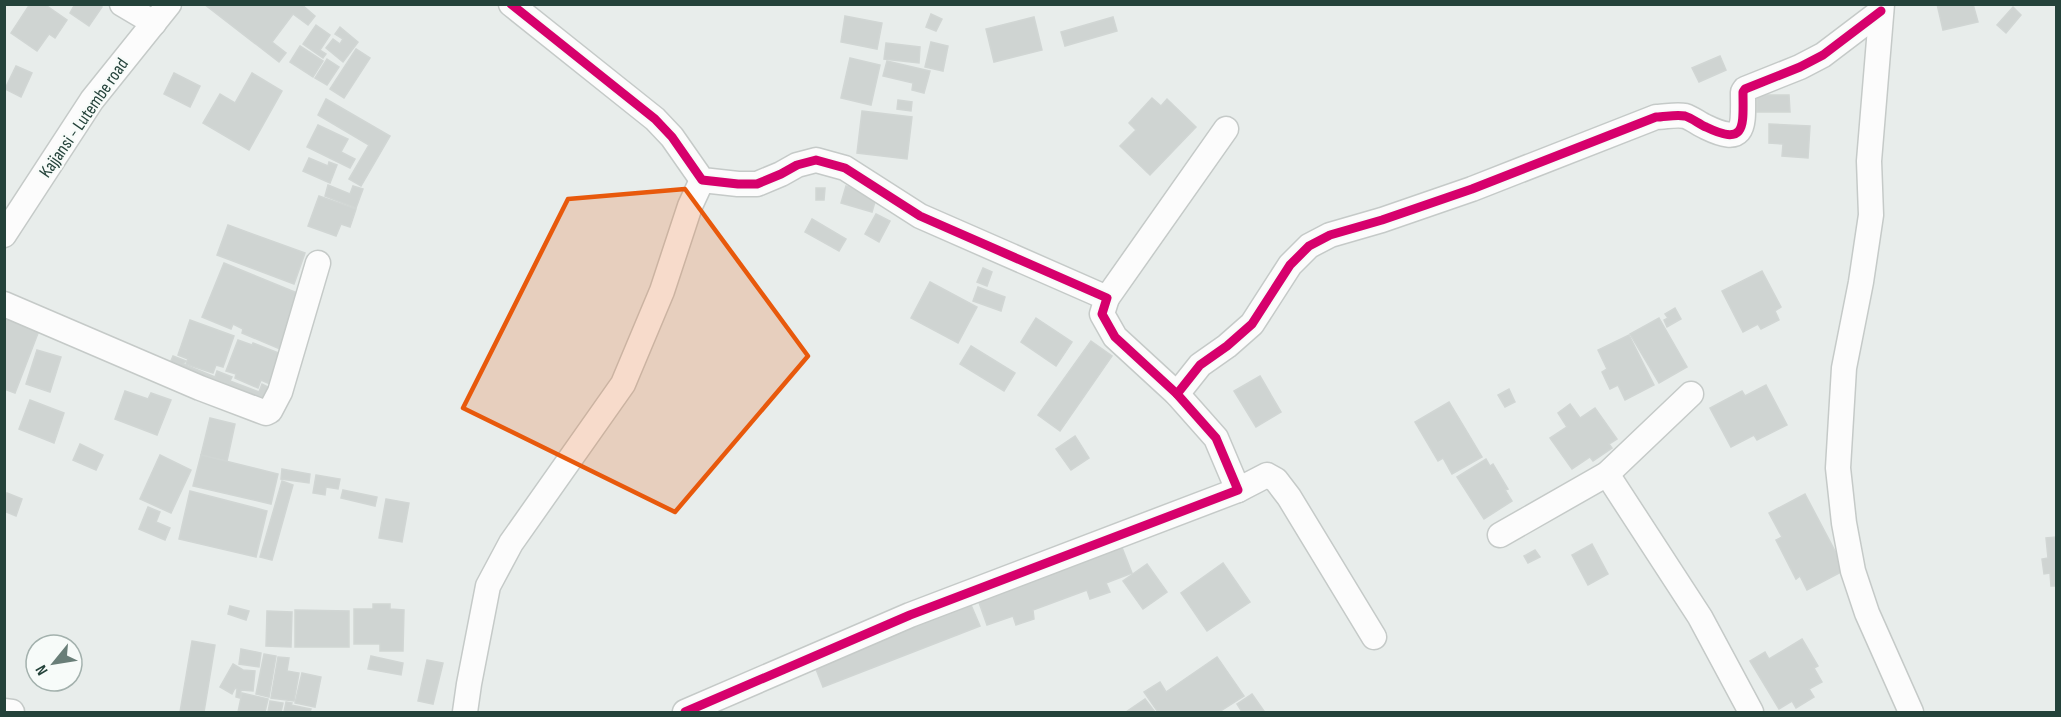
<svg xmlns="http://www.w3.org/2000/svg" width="2061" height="717" font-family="'Sofia Sans Condensed',sans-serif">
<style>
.building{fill:#cfd4d2;stroke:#d1d6d4;stroke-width:1.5}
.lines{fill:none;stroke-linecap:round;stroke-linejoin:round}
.minor-casing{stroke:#c5cac8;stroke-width:27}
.minor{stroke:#fcfcfc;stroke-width:24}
.cycleway-casing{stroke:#f7fbf9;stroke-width:13}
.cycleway{stroke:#d6006c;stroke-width:9}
.marked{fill:#e8590c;fill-opacity:0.2;stroke:#e8590c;stroke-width:4.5;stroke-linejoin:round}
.labels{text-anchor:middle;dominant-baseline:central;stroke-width:4.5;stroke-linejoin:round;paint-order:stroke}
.street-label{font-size:18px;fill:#24423a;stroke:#f7fbf9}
</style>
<rect width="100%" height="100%" fill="#e8edeb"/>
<g class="building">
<path d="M 30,4 L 44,4 L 67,20 L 55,38 L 49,34 L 37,51 L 11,33 Z"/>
<path d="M 75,4 L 98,4 L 102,7 L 89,26 L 70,13 Z"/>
<path d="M 204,4 L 301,4 L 315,16 L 308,25 L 293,14 L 272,42 L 286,53 L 279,62 Z"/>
<path d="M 1937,4 L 1973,4 L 1978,22 L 1943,30 Z"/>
<path d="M 2013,7 L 2021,15 L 2006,33 L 1997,25 Z"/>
<path d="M 931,14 L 942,19 L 936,31 L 926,27 Z"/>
<path d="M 845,16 L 882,23 L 877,49 L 841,42 Z"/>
<path d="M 1034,17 L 1042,50 L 994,62 L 986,29 Z"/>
<path d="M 1113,17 L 1117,31 L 1065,46 L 1061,32 Z"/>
<path d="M 316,25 L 330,35 L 320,50 L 326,54 L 323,58 L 303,44 Z"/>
<path d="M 340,27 L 358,42 L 343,62 L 326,48 L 333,39 L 340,44 L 343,39 L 335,34 Z"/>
<path d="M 931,42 L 948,46 L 943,71 L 925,67 Z"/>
<path d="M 886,43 L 920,47 L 919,63 L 884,59 Z"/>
<path d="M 300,46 L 323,61 L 313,77 L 290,62 Z"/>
<path d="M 356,49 L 370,58 L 344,98 L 330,89 Z"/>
<path d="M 1720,56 L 1726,70 L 1699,82 L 1692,68 Z"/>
<path d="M 850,58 L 880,65 L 871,105 L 841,98 Z"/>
<path d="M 327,59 L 339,67 L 327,85 L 315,78 Z"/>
<path d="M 887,61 L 930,71 L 924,93 L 912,90 L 913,83 L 883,76 Z"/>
<path d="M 16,66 L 32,73 L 21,97 L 5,89 Z"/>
<path d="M 174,73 L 200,86 L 190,107 L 164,94 Z"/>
<path d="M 252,73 L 282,91 L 249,150 L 203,123 L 220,94 L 235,103 Z"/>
<path d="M 1757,95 L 1789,95 L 1790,112 L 1757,112 Z"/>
<path d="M 1152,98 L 1161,106 L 1167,99 L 1196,127 L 1150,175 L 1120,146 L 1136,130 L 1129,123 Z"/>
<path d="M 326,99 L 390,136 L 361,186 L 349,179 L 369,145 L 318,115 Z"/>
<path d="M 898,100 L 912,102 L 911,111 L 897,109 Z"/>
<path d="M 862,111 L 912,117 L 907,159 L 857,153 Z"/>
<path d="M 1769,124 L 1810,126 L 1808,158 L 1782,156 L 1783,144 L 1769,143 Z"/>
<path d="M 318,125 L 348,139 L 341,152 L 355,159 L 350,168 L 307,147 Z"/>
<path d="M 309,158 L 328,166 L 329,162 L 337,165 L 330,183 L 303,171 Z"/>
<path d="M 328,185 L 350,194 L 353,186 L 363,189 L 356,208 L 325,196 Z"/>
<path d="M 846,186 L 877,195 L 872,212 L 841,203 Z"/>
<path d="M 816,188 L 825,188 L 824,200 L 816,200 Z"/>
<path d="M 319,196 L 356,209 L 350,227 L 341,224 L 336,236 L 308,226 Z"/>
<path d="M 876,214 L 890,221 L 879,242 L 865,234 Z"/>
<path d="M 812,219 L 846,239 L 839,251 L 805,232 Z"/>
<path d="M 228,225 L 305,253 L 294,284 L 217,255 Z"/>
<path d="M 224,263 L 302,295 L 280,349 L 242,333 L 243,329 L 233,324 L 231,329 L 202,317 Z"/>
<path d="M 983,268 L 992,272 L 987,286 L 977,282 Z"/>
<path d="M 1762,271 L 1781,307 L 1775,311 L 1779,320 L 1761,329 L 1758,324 L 1743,332 L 1722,291 Z"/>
<path d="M 930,282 L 977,307 L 958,343 L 911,318 Z"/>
<path d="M 978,287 L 1005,297 L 1001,311 L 973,301 Z"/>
<path d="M 1675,308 L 1681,319 L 1667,327 L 1664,320 L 1668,318 L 1665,314 Z"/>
<path d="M 4,314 L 40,328 L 15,393 L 4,389 Z"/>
<path d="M 1036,318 L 1072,342 L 1056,366 L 1021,342 Z"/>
<path d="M 1659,318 L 1687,367 L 1659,383 L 1630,334 Z"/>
<path d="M 190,320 L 234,336 L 223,367 L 216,365 L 213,373 L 186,364 L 188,359 L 178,355 Z"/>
<path d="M 1629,335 L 1654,385 L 1625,400 L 1618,385 L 1610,389 L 1602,372 L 1607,369 L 1598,350 Z"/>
<path d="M 238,340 L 252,345 L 253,343 L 281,354 L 270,384 L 261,380 L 258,388 L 235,378 L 236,374 L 226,371 Z"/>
<path d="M 1091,341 L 1112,356 L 1060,431 L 1038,415 Z"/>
<path d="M 971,346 L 1015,373 L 1004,391 L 960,364 Z"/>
<path d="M 37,350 L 61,357 L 50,392 L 26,384 Z"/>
<path d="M 173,356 L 186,361 L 183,364 L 215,377 L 217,371 L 232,377 L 230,381 L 259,392 L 262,384 L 270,388 L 262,407 L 168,368 Z"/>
<path d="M 1260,376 L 1281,412 L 1256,427 L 1234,391 Z"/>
<path d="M 1766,385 L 1787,425 L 1757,440 L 1754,435 L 1731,447 L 1710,408 L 1742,391 L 1745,396 Z"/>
<path d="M 1509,389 L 1515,402 L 1505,407 L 1498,395 Z"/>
<path d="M 125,391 L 148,399 L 151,393 L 171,400 L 157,435 L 115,419 Z"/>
<path d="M 30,400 L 64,413 L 54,443 L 19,429 Z"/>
<path d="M 1449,402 L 1482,457 L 1452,474 L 1443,458 L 1438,461 L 1415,422 Z"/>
<path d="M 1570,404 L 1580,418 L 1595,408 L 1617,439 L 1609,444 L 1612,448 L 1593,461 L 1590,457 L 1572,469 L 1550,438 L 1567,427 L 1558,413 Z"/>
<path d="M 210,418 L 235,424 L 227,461 L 201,455 Z"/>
<path d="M 1075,436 L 1089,458 L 1071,470 L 1056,449 Z"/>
<path d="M 80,444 L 103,455 L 96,470 L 73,460 Z"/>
<path d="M 160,455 L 191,470 L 171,513 L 140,499 Z"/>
<path d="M 201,455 L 278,474 L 271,504 L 193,486 Z"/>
<path d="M 1486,459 L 1490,466 L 1493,464 L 1508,489 L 1505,490 L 1512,501 L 1484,519 L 1457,477 Z"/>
<path d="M 282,469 L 310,474 L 309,483 L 281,479 Z"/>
<path d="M 316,475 L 340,479 L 338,489 L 326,487 L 325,495 L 313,493 Z"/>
<path d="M 282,481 L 293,485 L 272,560 L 260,557 Z"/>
<path d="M 343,490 L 377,497 L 375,506 L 341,498 Z"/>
<path d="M 190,491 L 267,511 L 256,557 L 179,539 Z"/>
<path d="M 7,493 L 22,499 L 16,516 L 4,511 Z"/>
<path d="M 1805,494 L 1845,570 L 1807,590 L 1800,576 L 1796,579 L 1776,540 L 1782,537 L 1769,513 Z"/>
<path d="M 386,499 L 409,503 L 402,542 L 379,538 Z"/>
<path d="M 148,507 L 160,512 L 156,522 L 170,528 L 165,540 L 139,529 Z"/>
<path d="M 2056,537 L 2056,586 L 2051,586 L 2050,573 L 2044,574 L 2042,559 L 2048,558 L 2046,538 Z"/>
<path d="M 1592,544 L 1608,574 L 1588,585 L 1572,555 Z"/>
<path d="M 1121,545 L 1132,573 L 1106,583 L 1110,592 L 1090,599 L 1087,590 L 1033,610 L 1034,619 L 1016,625 L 1013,616 L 987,625 L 977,597 Z"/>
<path d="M 1535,550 L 1540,557 L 1528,563 L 1524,556 Z"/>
<path d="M 1223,563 L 1250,602 L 1207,631 L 1181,593 Z"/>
<path d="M 1147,564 L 1167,592 L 1143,609 L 1123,581 Z"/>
<path d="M 968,598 L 980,626 L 823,687 L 812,659 Z"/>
<path d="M 373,604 L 390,604 L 390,609 L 404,610 L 403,651 L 380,651 L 380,644 L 354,644 L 354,609 L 373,609 Z"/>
<path d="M 230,606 L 249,611 L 246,620 L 228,614 Z"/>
<path d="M 295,610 L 349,611 L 349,647 L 295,647 Z"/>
<path d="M 267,611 L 292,612 L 291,647 L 266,646 Z"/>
<path d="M 1802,639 L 1818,666 L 1814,668 L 1822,682 L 1809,689 L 1814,697 L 1796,708 L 1792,701 L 1779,709 L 1750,661 L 1765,652 L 1769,659 Z"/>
<path d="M 192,641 L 215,645 L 204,712 L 180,712 Z"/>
<path d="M 241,649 L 261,653 L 259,667 L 239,664 Z"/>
<path d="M 264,654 L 276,656 L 269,697 L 256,694 Z"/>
<path d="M 371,656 L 403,663 L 401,675 L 368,669 Z"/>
<path d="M 278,657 L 289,658 L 287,671 L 299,673 L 294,701 L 271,698 Z"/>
<path d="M 1217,657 L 1244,696 L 1219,712 L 1158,712 L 1144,692 L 1160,682 L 1166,692 Z"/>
<path d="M 427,660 L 443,663 L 433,704 L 418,701 Z"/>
<path d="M 233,664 L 243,670 L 255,671 L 253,691 L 241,690 L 240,698 L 236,697 L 237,689 L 235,688 L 232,694 L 220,687 Z"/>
<path d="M 302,673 L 321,677 L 315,707 L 295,703 Z"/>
<path d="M 242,693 L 268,699 L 265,712 L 238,712 Z"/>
<path d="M 1252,694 L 1264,711 L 1242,712 L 1237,704 Z"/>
<path d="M 1145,699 L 1155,712 L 1126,712 Z"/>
<path d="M 270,701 L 283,703 L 281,712 L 268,712 Z"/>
<path d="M 286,702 L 292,703 L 291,705 L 311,709 L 310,712 L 284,712 Z"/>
</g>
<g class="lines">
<defs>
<g id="minor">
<path d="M 122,4 L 154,23"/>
<path d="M 511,4 L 655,119 L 672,137 L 702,180 L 738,184 L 757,184 L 781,174 L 797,165 L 816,160 L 845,168 L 920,216 L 1107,298 L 1102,314 L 1115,337 L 1177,394 L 1216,438 L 1238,490 L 910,615 L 685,712"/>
<path d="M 1882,4 L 1869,161 L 1871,215 L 1861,282 L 1844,368 L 1838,468 L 1844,523 L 1853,571 L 1867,613 L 1911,712"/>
<path d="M 4,235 L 92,100 L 169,4"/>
<path d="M 1107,298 L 1226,129"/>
<path d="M 4,304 L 200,388 L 266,413 L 270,411 L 280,392 L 318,263"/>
<path d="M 1177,394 L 1200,365 L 1227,346 L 1252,324 L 1290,265 L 1309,246 L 1330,235 L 1382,220 L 1472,189 L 1656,117 C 1665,117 1676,114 1685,116 C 1692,118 1699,124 1706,127 C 1747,147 1743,125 1743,92 L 1745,89 L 1800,67 L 1823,55 L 1881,11"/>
<path d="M 1607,474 L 1700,617 L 1751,712"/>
<path d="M 1238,490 L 1267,475 L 1276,480 L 1289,497 L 1374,637"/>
<path d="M 1500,535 L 1607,474 L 1691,394"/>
<path d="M 4,711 L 12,712"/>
<path d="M 465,712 L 469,684 L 488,586 L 511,543 L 623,384 L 662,291 L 690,206 L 702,180"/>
</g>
</defs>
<use href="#minor" class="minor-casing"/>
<use href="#minor" class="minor"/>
<defs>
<g id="cycleway">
<path d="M 511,4 L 655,119 L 672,137 L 702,180 L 738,184 L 757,184 L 781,174 L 797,165 L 816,160 L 845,168 L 920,216 L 1107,298 L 1102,314 L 1115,337 L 1177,394 L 1216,438 L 1238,490 L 910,615 L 685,712"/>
<path d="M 1177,394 L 1200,365 L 1227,346 L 1252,324 L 1290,265 L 1309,246 L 1330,235 L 1382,220 L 1472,189 L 1656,117 C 1665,117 1676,114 1685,116 C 1692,118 1699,124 1706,127 C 1747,147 1743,125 1743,92 L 1745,89 L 1800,67 L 1823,55 L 1881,11"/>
</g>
</defs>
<use href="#cycleway" class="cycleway-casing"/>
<use href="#cycleway" class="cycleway"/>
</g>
<path class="marked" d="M 685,189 L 808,356 L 675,512 L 463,408 L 568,199 Z"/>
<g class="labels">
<g class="street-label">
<text transform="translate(84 118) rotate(-55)">Kajjansi - Lutembe road</text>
</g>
</g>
<rect width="2061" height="717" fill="none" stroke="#24423a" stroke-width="12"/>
<g transform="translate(54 663) rotate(240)"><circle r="28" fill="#f7fbf9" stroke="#a3b1ad" stroke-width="1.5"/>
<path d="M0-4.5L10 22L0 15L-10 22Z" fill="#697e78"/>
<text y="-9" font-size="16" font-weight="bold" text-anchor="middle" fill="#24423a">N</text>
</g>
</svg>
